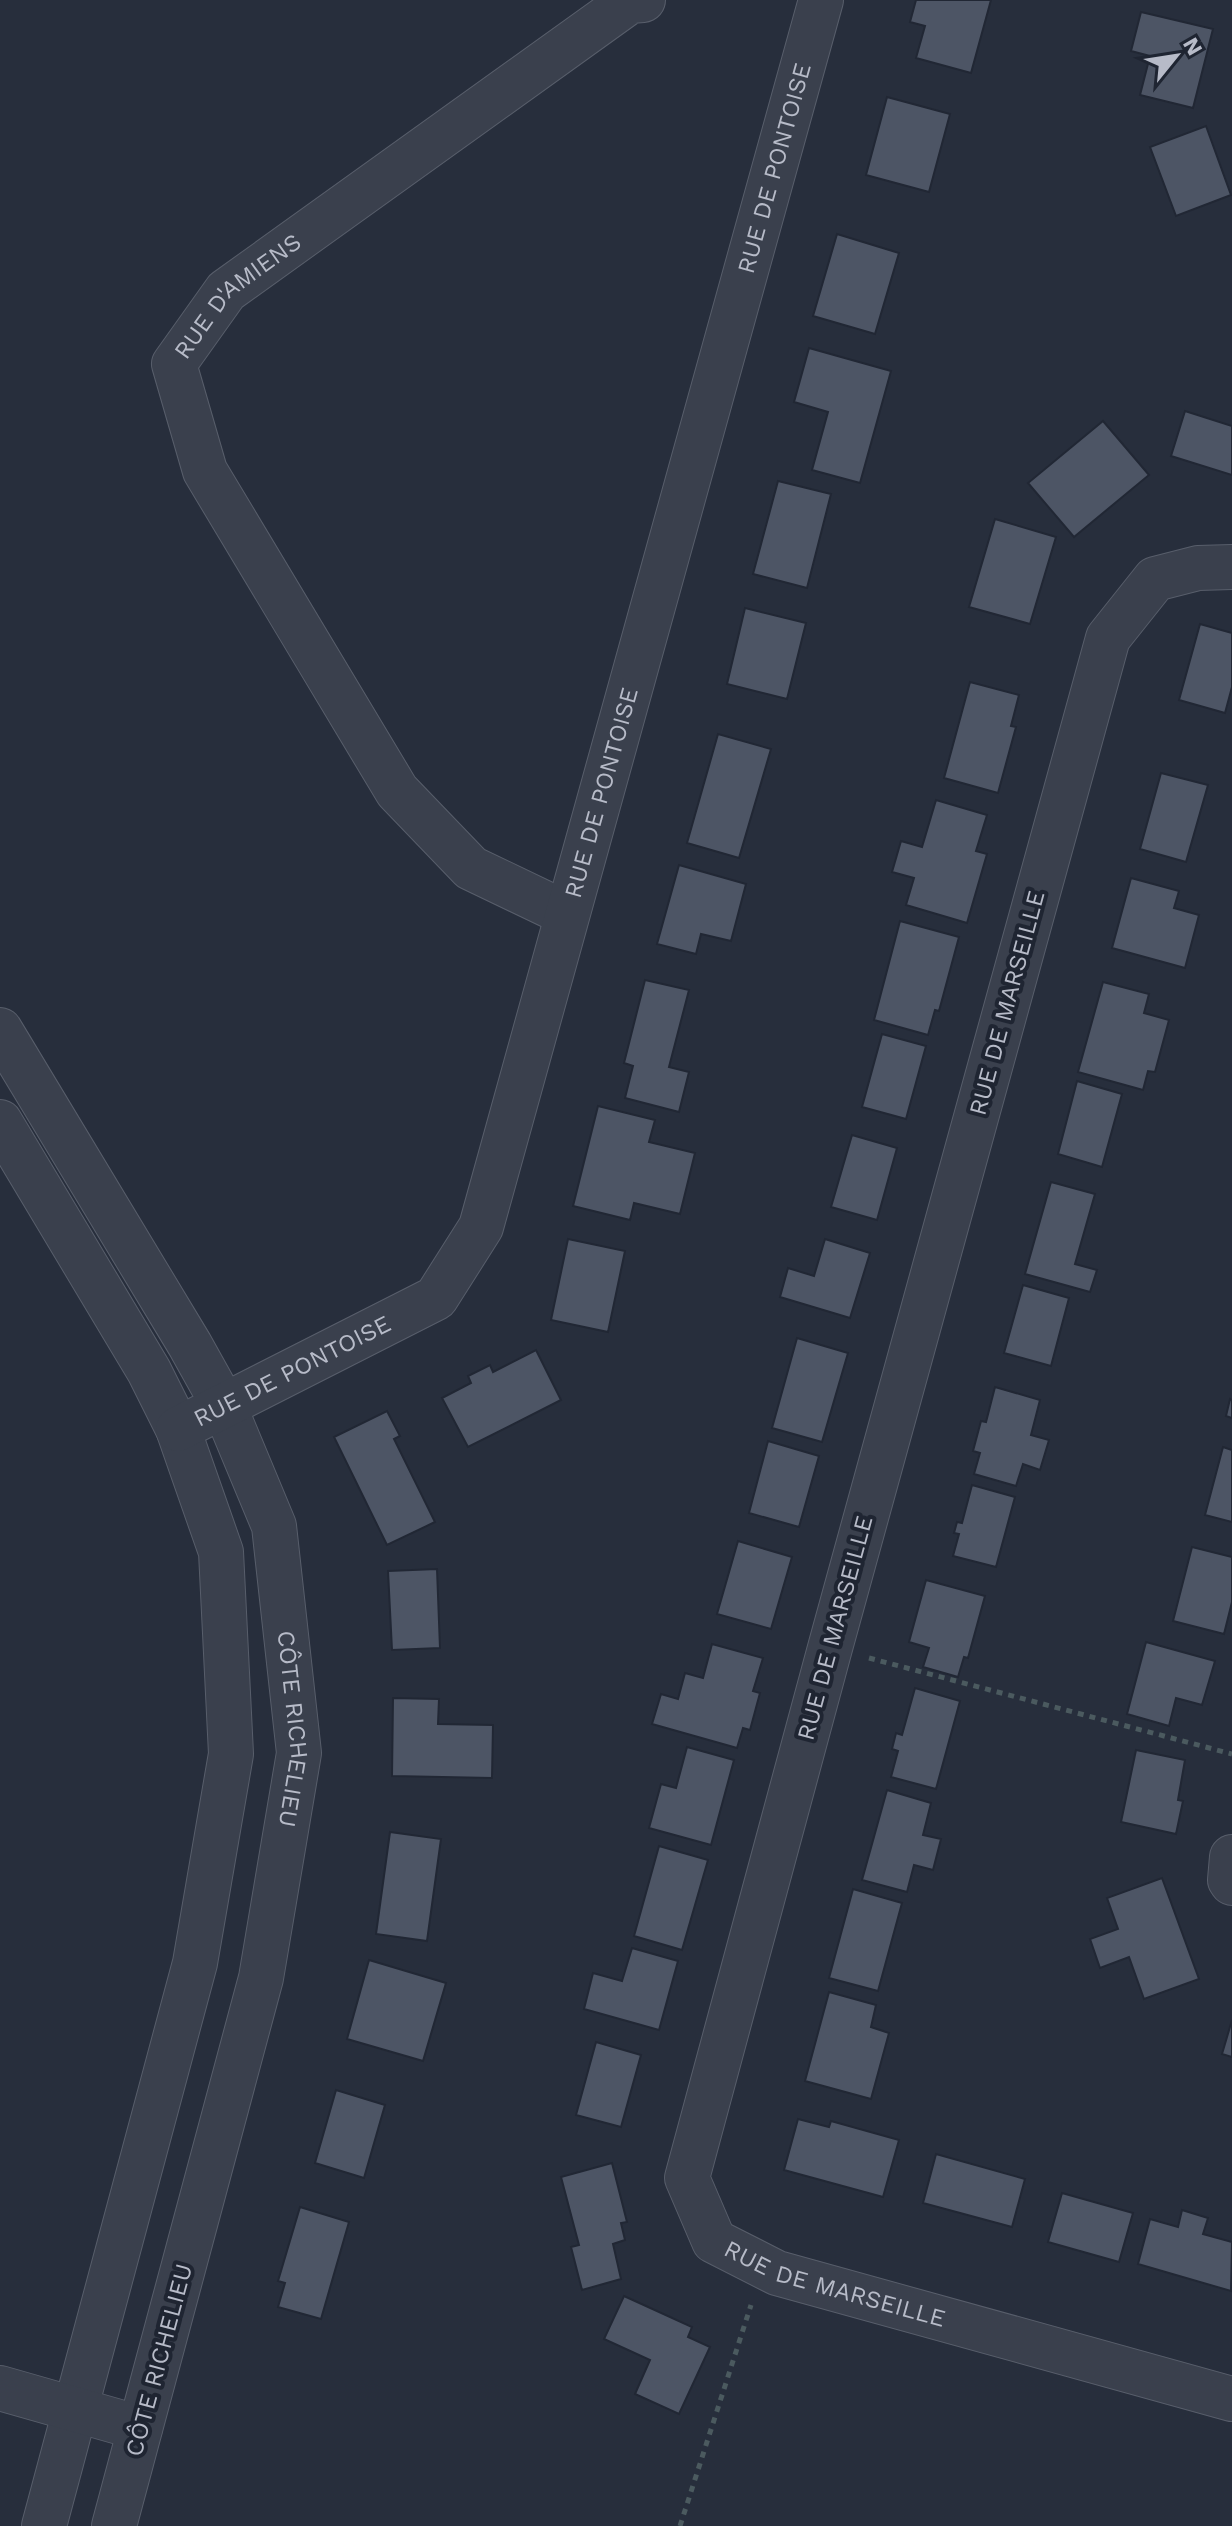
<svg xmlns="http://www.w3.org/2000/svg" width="1232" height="2526" font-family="'Work Sans',sans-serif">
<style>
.building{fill:#4d5565;stroke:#212734;stroke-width:2}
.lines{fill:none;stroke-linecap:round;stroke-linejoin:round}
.minor-casing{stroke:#585e6b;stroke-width:46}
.path{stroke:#4b5a5f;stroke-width:5;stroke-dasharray:6 6;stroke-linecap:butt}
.minor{stroke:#3a404d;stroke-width:44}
.labels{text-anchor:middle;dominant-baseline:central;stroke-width:8;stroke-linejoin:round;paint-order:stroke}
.street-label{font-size:24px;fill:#b7bbc8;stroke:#1f2532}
</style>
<rect width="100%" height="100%" fill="#272e3c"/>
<g class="building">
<path d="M 916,0 L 991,0 L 971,73 L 916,58 L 925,26 L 910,22 Z"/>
<path d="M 1141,12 L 1213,29 L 1193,108 L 1140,95 L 1150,56 L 1131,51 Z"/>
<path d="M 887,97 L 950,114 L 929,192 L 866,175 Z"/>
<path d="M 1206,126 L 1231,195 L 1176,216 L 1150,147 Z"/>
<path d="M 837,234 L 899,253 L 875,334 L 813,316 Z"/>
<path d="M 809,348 L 891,371 L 860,483 L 812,470 L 828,412 L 794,402 Z"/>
<path d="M 1185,411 L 1232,426 L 1232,475 L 1171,456 Z"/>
<path d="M 1103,421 L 1149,475 L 1074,537 L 1028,483 Z"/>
<path d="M 778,481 L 831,494 L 807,588 L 753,574 Z"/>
<path d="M 995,519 L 1056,537 L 1030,624 L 969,607 Z"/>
<path d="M 745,608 L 806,623 L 787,699 L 727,684 Z"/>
<path d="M 1200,624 L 1232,633 L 1232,687 L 1225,713 L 1179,700 Z"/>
<path d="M 970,682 L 1019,695 L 1011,726 L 1016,727 L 998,793 L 944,778 Z"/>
<path d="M 718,734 L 771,749 L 739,858 L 687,843 Z"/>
<path d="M 1161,773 L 1208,785 L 1186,862 L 1140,849 Z"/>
<path d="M 936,800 L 987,815 L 976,851 L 987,854 L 967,923 L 906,905 L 914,878 L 892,872 L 901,841 L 922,847 Z"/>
<path d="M 679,865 L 746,884 L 731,941 L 701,934 L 696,954 L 657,944 Z"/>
<path d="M 1131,878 L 1179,891 L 1174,908 L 1199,915 L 1185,968 L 1112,948 Z"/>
<path d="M 900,921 L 959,937 L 939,1011 L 935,1010 L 928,1035 L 874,1020 Z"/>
<path d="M 645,980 L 689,990 L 669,1067 L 689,1072 L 679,1112 L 625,1098 L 633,1066 L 624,1063 Z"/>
<path d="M 1103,982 L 1149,994 L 1144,1013 L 1169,1020 L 1155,1072 L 1148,1071 L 1143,1090 L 1078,1072 Z"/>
<path d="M 882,1034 L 926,1046 L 906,1119 L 862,1107 Z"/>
<path d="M 1077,1081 L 1122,1094 L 1102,1167 L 1058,1154 Z"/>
<path d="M 598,1106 L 655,1120 L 649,1142 L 695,1153 L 680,1214 L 634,1203 L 630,1220 L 573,1206 Z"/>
<path d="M 852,1135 L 897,1148 L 877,1220 L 831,1207 Z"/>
<path d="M 1051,1182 L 1095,1194 L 1075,1264 L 1097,1270 L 1090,1292 L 1025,1274 Z"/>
<path d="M 568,1239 L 625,1251 L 608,1332 L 551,1320 Z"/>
<path d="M 825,1239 L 870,1253 L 850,1318 L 780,1297 L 788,1268 L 814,1276 Z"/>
<path d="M 1023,1285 L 1069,1298 L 1051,1366 L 1004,1353 Z"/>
<path d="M 797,1338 L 848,1353 L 822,1442 L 772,1428 Z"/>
<path d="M 536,1350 L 561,1400 L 468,1447 L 442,1398 L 471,1383 L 468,1376 L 490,1365 L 493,1372 Z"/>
<path d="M 995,1387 L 1040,1400 L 1031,1435 L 1049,1440 L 1040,1470 L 1023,1464 L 1016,1486 L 974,1474 L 980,1453 L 973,1451 L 981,1421 L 986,1422 Z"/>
<path d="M 1230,1399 L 1232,1400 L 1232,1418 L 1226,1416 Z"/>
<path d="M 387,1411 L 400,1436 L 394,1439 L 435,1522 L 387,1545 L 334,1437 Z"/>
<path d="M 768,1441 L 819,1456 L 799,1527 L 749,1513 Z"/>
<path d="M 1223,1447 L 1232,1450 L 1232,1522 L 1205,1515 Z"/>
<path d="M 972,1485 L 1015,1497 L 996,1567 L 953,1556 L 959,1534 L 954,1533 L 957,1522 L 962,1523 Z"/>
<path d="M 738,1541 L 792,1557 L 771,1629 L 717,1614 Z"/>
<path d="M 1192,1547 L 1232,1557 L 1232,1602 L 1224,1634 L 1173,1621 Z"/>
<path d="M 437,1569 L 440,1648 L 392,1650 L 388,1571 Z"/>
<path d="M 926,1580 L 985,1596 L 968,1658 L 964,1657 L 958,1677 L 923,1667 L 929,1648 L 909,1642 Z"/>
<path d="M 1146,1642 L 1215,1661 L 1202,1705 L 1176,1698 L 1169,1726 L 1127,1714 Z"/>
<path d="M 712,1644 L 763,1658 L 753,1691 L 760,1693 L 750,1730 L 743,1728 L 737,1748 L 652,1724 L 661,1694 L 678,1699 L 685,1673 L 703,1678 Z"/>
<path d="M 915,1688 L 960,1701 L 936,1789 L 891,1777 L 898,1751 L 892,1749 L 896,1733 L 902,1735 Z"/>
<path d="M 393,1698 L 439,1699 L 438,1724 L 493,1725 L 492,1778 L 392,1776 Z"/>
<path d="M 687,1747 L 734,1760 L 711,1845 L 649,1828 L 661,1784 L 676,1788 Z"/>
<path d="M 1136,1750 L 1185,1760 L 1178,1800 L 1183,1801 L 1176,1834 L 1121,1822 Z"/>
<path d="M 887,1790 L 931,1803 L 923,1835 L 941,1839 L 933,1870 L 914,1865 L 907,1892 L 862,1880 Z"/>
<path d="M 390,1832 L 441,1839 L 427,1941 L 376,1934 Z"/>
<path d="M 659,1846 L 708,1860 L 682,1950 L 634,1936 Z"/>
<path d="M 1162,1878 L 1199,1979 L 1144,1999 L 1129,1957 L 1100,1968 L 1090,1939 L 1118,1929 L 1107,1898 Z"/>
<path d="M 853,1889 L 902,1903 L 878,1991 L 829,1978 Z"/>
<path d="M 632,1948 L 678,1961 L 659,2030 L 584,2009 L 593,1973 L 622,1981 Z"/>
<path d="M 369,1960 L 446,1983 L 423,2061 L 347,2039 Z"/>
<path d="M 829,1992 L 876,2005 L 871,2027 L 889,2033 L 871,2099 L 805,2081 Z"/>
<path d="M 1232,2020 L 1232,2057 L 1222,2054 Z"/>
<path d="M 596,2042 L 641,2055 L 621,2127 L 576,2115 Z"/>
<path d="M 336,2090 L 385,2105 L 364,2178 L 315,2163 Z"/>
<path d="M 798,2119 L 829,2127 L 831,2121 L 899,2140 L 883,2197 L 784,2170 Z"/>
<path d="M 936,2154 L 1025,2179 L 1012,2227 L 923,2203 Z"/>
<path d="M 612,2163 L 627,2222 L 621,2223 L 625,2240 L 613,2244 L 621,2279 L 582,2290 L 571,2247 L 579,2245 L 561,2177 Z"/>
<path d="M 1062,2193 L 1133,2213 L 1119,2262 L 1048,2242 Z"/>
<path d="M 300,2207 L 349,2222 L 321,2319 L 278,2307 L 285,2283 L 278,2281 Z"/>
<path d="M 1182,2210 L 1208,2218 L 1203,2234 L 1232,2242 L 1231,2291 L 1138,2264 L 1150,2219 L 1178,2227 Z"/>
<path d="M 624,2296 L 692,2327 L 688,2337 L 710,2347 L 679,2414 L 635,2394 L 650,2360 L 604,2339 Z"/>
</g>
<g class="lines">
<defs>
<g id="minor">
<path id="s1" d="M 1232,567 L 1198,568 L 1155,579 L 1108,638 L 830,1648 L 687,2178 L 714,2241 L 777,2273 L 1232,2399"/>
<path id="s2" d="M 567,914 L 471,868 L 397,791 L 205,471 L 174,364 L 226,291 L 630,1 L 643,0"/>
<path id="s3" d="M 0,1030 L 190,1345 L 224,1406 L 274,1526 L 299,1753 L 261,1978 L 114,2526"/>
<path d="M 0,1122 L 149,1371 L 178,1429 L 221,1552 L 231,1754 L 195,1963 L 44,2526"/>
<path id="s4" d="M 178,1429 L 436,1298 L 481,1227 L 821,0"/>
<path d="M 1232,1857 L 1230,1880 L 1232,1883"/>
<path d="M 0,2388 L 140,2428"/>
</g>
</defs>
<use href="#minor" class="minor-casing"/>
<g class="path">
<path d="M 869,1658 L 1232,1754"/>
<path d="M 680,2526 L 751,2305"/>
</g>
<use href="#minor" class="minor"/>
</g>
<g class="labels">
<g class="street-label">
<text stroke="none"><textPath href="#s4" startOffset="1472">RUE DE PONTOISE</textPath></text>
<text stroke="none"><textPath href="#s2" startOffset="792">RUE D'AMIENS</textPath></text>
<text stroke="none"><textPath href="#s4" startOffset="824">RUE DE PONTOISE</textPath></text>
<text transform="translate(1007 1003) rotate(-75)">RUE DE MARSEILLE</text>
<text stroke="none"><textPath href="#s4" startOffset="128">RUE DE PONTOISE</textPath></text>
<text transform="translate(835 1628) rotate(-75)">RUE DE MARSEILLE</text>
<text stroke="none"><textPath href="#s3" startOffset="772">CÔTE RICHELIEU</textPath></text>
<text stroke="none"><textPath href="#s1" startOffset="1948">RUE DE MARSEILLE</textPath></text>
<text transform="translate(159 2360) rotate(-75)">CÔTE RICHELIEU</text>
</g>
</g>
<g transform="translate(1176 56) rotate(60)" stroke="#1f2532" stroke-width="6" paint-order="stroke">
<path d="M0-6L14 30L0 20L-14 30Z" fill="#b7bbc8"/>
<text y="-12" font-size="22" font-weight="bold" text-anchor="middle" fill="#b7bbc8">N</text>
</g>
</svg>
